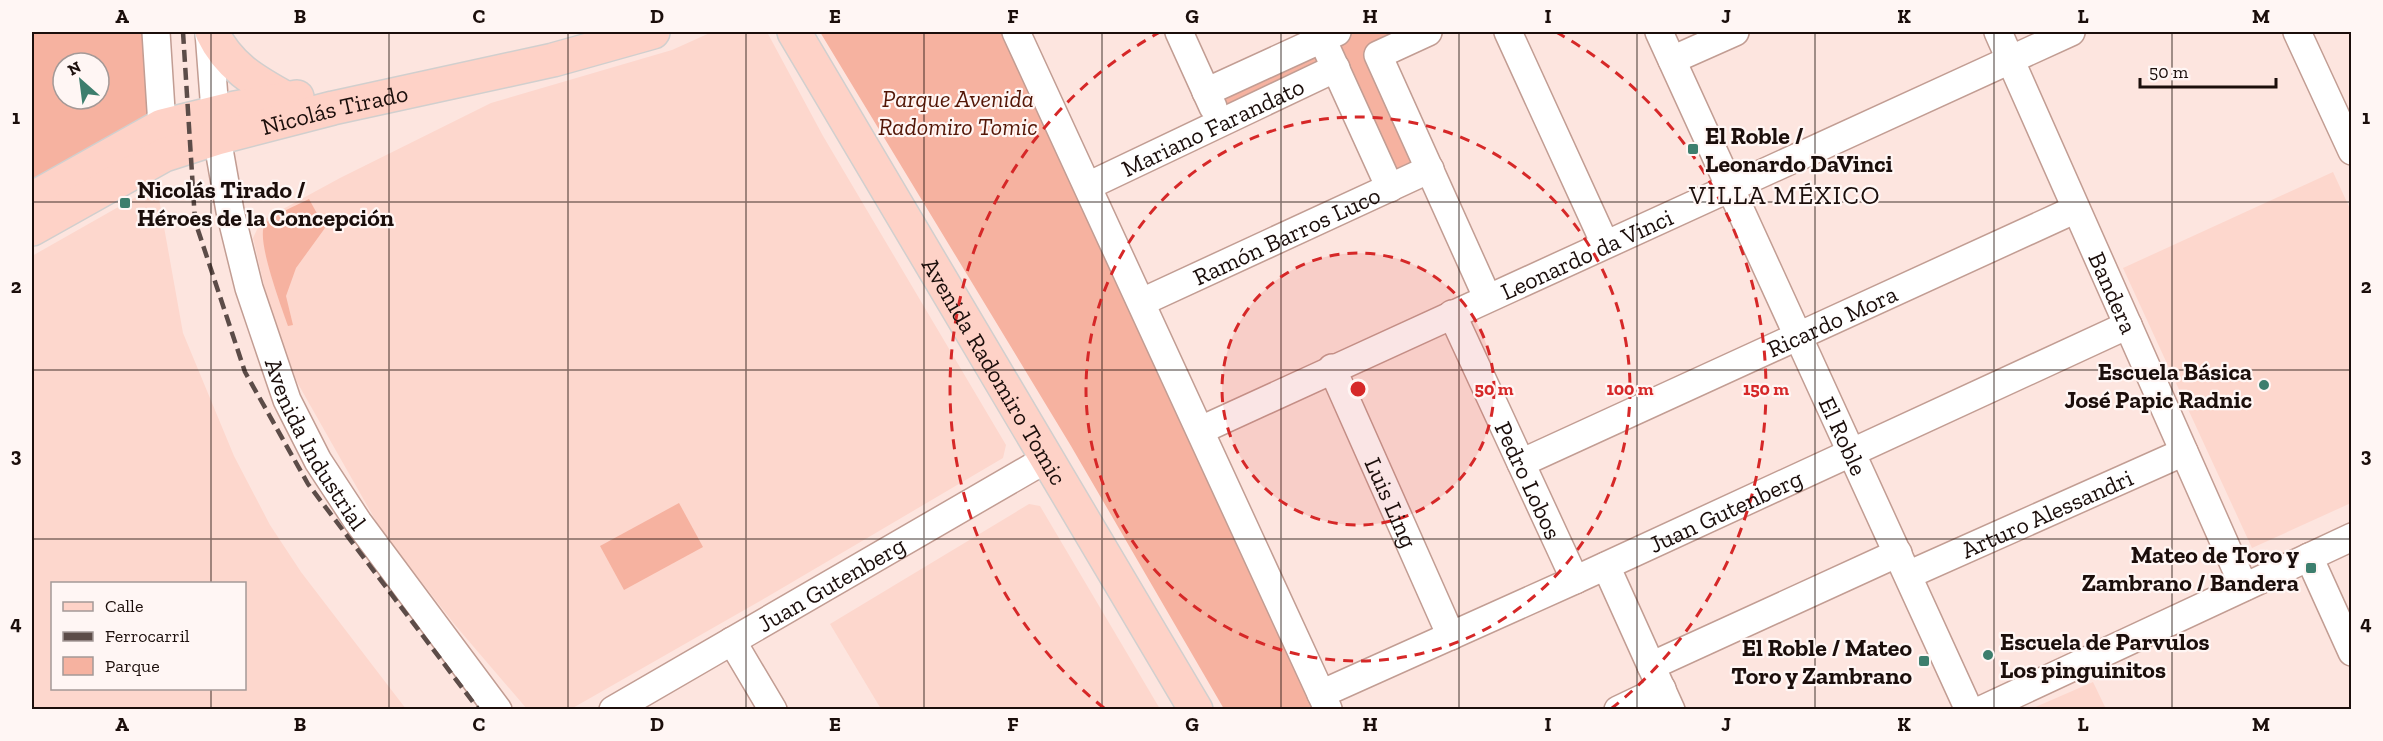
<svg xmlns="http://www.w3.org/2000/svg" width="2383" height="741" font-family="'Zilla Slab',serif">
<style>
.built{fill:#fdd7cd;fill-rule:evenodd}
.green{fill:#f6b2a0;fill-rule:evenodd}
.lines{fill:none;stroke-linecap:round;stroke-linejoin:round}
.minor-casing{stroke:#c29d93;stroke-width:30}
.major-casing{stroke:#d1cfce;stroke-width:36}
.minor{stroke:#fff;stroke-width:27}
.major{stroke:#fed2c7;stroke-width:33}
.rail{stroke:#5c4c48;stroke-width:4.5;stroke-dasharray:12 6;stroke-linecap:butt}
.grid{fill:none;stroke:#1b0e0b;stroke-width:1.5;stroke-opacity:0.55}
.ring{fill:none;stroke:#d62828;stroke-width:3;stroke-dasharray:10 8}
.poi-dot{fill:#3d7e6d;stroke:#fff6f4;stroke-width:2}
.labels{text-anchor:middle;dominant-baseline:central;stroke-width:4.5;stroke-linejoin:round;paint-order:stroke}
.park-label{font-size:24px;font-style:italic;fill:#531606;stroke:#fff6f4}
.street-label{font-size:24px;fill:#1b0e0b;stroke:#fff6f4}
.poi-label{font-size:24px;font-weight:bold;fill:#1b0e0b;stroke:#fff6f4;text-anchor:start}
.neighbourhood-label{font-size:26px;letter-spacing:1.5px;fill:#1b0e0b;stroke:#fff6f4}
.centre{fill:#d62828;stroke:#fff6f4;stroke-width:3}
.ring-label{font-size:18px;text-anchor:middle;font-weight:bold;fill:#d62828;stroke:#fff6f4;stroke-width:4.5;stroke-linejoin:round;paint-order:stroke}
.neatline{fill:none;stroke:#1b0e0b;stroke-width:2}
.grid-label{font-size:20px;text-anchor:middle;font-weight:bold;fill:#1b0e0b}
</style>
<rect width="100%" height="100%" fill="#fde5df"/>
<g class="built">
<path d="M 712,32 L 767,32 L 823,136 L 1006,445 L 1003,458 L 767,597 L 571,709 L 527,709 L 455,625 L 381,530 L 297,382 L 269,307 L 253,238 L 261,221 L 340,178 L 491,103 L 672,50 Z"/>
<path d="M 2333,172 L 2351,211 L 2351,503 L 2252,548 L 2123,268 Z"/>
<path d="M 143,193 L 159,199 L 183,333 L 234,456 L 270,525 L 301,572 L 406,709 L 32,709 L 32,256 ZM 52,584 L 244,584 L 244,688 L 52,688 Z"/>
<path d="M 1029,504 L 1040,506 L 1160,709 L 881,709 L 830,624 Z"/>
<path d="M 2093,682 L 2106,709 L 2031,709 Z"/>
</g>
<g class="green">
<path d="M 32,32 L 144,32 L 150,117 L 32,180 ZM 63,63 L 99,63 L 99,99 L 63,99 Z"/>
<path d="M 820,32 L 1006,32 L 1318,709 L 1224,709 L 1071,446 Z"/>
<path d="M 1355,32 L 1410,32 L 1370,49 L 1413,159 L 1413,168 L 1397,175 L 1337,46 L 1343,37 Z"/>
<path d="M 1316,49 L 1325,67 L 1224,112 L 1216,94 Z"/>
<path d="M 309,199 L 325,228 L 296,268 L 286,296 L 293,325 L 288,326 C 282,308 255,238 265,224 C 271,216 299,204 309,199 Z"/>
<path d="M 679,503 L 703,547 L 624,590 L 600,546 Z"/>
</g>
<g class="lines">
<defs>
<g id="minor">
<path d="M 156,32 L 162,126"/>
<path id="s1" d="M 209,32 L 217,138 L 230,211 L 249,288 L 287,400 L 318,461 L 358,522 L 498,710"/>
<path d="M 1016,32 L 1328,709"/>
<path d="M 1179,32 L 1213,107"/>
<path d="M 1319,32 L 1390,188"/>
<path d="M 1428,32 L 1378,55 L 1487,297"/>
<path d="M 1508,32 L 1605,244"/>
<path id="s2" d="M 1659,32 L 1969,710"/>
<path id="s3" d="M 1998,32 L 2244,587"/>
<path d="M 2297,32 L 2352,151"/>
<path d="M 1672,60 L 1735,32"/>
<path d="M 1206,92 L 1337,32"/>
<path id="s4" d="M 1088,186 L 1336,68"/>
<path id="s5" d="M 1142,302 L 1430,169"/>
<path id="s6" d="M 1452,314 L 1575,580"/>
<path id="s7" d="M 1332,368 L 1451,636"/>
<path id="s8" d="M 1201,430 L 2071,32"/>
<path id="s9" d="M 1521,463 L 2076,209"/>
<path d="M 2309,557 L 2352,652"/>
<path d="M 1606,566 L 1671,710"/>
<path id="s10" d="M 1908,575 L 2184,452"/>
<path d="M 732,641 L 773,710"/>
<path d="M 1651,666 L 1898,553"/>
<path id="s11" d="M 1321,694 L 1575,580 L 2128,325"/>
<path id="s12" d="M 613,710 L 1048,458"/>
<path d="M 1618,710 L 1662,689"/>
<path d="M 1981,710 L 2352,537"/>
</g>
<g id="major">
<path d="M 212,32 C 228,66 254,81 287,99"/>
<path id="s13" d="M 794,32 L 1196,710"/>
<path d="M 32,199 L 162,126 L 235,108 L 297,97"/>
<path id="s14" d="M 32,229 L 164,155 L 217,138 L 333,108 L 553,60 L 653,32"/>
</g>
</defs>
<use href="#minor" class="minor-casing"/>
<use href="#major" class="major-casing"/>
<use href="#minor" class="minor"/>
<use href="#major" class="major"/>
<path class="rail" d="M 183,32 L 195,221 L 245,372 L 308,484 L 479,710"/>
</g>
<path class="grid" d="M 211,32 L 211,584M 389,32 L 389,710M 568,32 L 568,710M 746,32 L 746,710M 924,32 L 924,710M 1102,32 L 1102,710M 1281,32 L 1281,710M 1459,32 L 1459,710M 1637,32 L 1637,710M 1815,32 L 1815,710M 1994,32 L 1994,710M 2172,32 L 2172,710M 32,202 L 2352,202M 32,370 L 2352,370M 32,539 L 2352,539M 211,688 L 211,710"/>
<circle cx="1358" cy="389" r="136" fill="#d62828" fill-opacity=".12"/>
<g class="ring">
<circle cx="1358" cy="389" r="136"/>
<circle cx="1358" cy="389" r="272"/>
<path d="M1104 708A408 408 0 0 1 1160 32M1556 32A408 408 0 0 1 1612 708"/>
</g>
<g class="poi-dot">
<rect x="1687" y="143" width="12" height="12" rx="3"/>
<rect x="119" y="197" width="12" height="12" rx="3"/>
<circle cx="2264" cy="385" r="6"/>
<rect x="2305" y="562" width="12" height="12" rx="3"/>
<circle cx="1988" cy="655" r="6"/>
<rect x="1918" y="655" width="12" height="12" rx="3"/>
</g>
<g class="labels">
<g class="park-label">
<text x="958" y="98">Parque Avenida<tspan x="958" dy="28">Radomiro Tomic</tspan></text>
</g>
<g class="street-label">
<text stroke="none"><textPath href="#s14" startOffset="328">Nicolás Tirado</textPath></text>
<text stroke="none"><textPath href="#s4" startOffset="138">Mariano Farandato</textPath></text>
<text stroke="none"><textPath href="#s5" startOffset="159">Ramón Barros Luco</textPath></text>
<text stroke="none"><textPath href="#s8" startOffset="424">Leonardo da Vinci</textPath></text>
<text stroke="none"><textPath href="#s3" startOffset="285">Bandera</textPath></text>
<text stroke="none"><textPath href="#s9" startOffset="342">Ricardo Mora</textPath></text>
<text stroke="none"><textPath href="#s13" startOffset="394">Avenida Radomiro Tomic</textPath></text>
<text stroke="none"><textPath href="#s2" startOffset="444">El Roble</textPath></text>
<text stroke="none"><textPath href="#s1" startOffset="430">Avenida Industrial</textPath></text>
<text stroke="none"><textPath href="#s6" startOffset="183">Pedro Lobos</textPath></text>
<text stroke="none"><textPath href="#s7" startOffset="147">Luis Ling</textPath></text>
<text stroke="none"><textPath href="#s11" startOffset="444">Juan Gutenberg</textPath></text>
<text stroke="none"><textPath href="#s10" startOffset="152">Arturo Alessandri</textPath></text>
<text stroke="none"><textPath href="#s12" startOffset="252">Juan Gutenberg</textPath></text>
</g>
<g class="poi-label">
<text x="1705" y="135">El Roble /<tspan x="1705" dy="28">Leonardo DaVinci</tspan></text>
<text x="137" y="189">Nicolás Tirado /<tspan x="137" dy="28">Héroes de la Concepción</tspan></text>
<text x="2252" y="371" text-anchor="end">Escuela Básica<tspan x="2252" dy="28">José Papic Radnic</tspan></text>
<text x="2299" y="554" text-anchor="end">Mateo de Toro y<tspan x="2299" dy="28">Zambrano / Bandera</tspan></text>
<text x="2000" y="641">Escuela de Parvulos<tspan x="2000" dy="28">Los pinguinitos</tspan></text>
<text x="1912" y="647" text-anchor="end">El Roble / Mateo<tspan x="1912" dy="28">Toro y Zambrano</tspan></text>
</g>
<g class="neighbourhood-label">
<text x="1785" y="195">VILLA MÉXICO</text>
</g>
</g>
<circle cx="1358" cy="389" r="9" class="centre"/>
<g class="ring-label">
<text x="1494" y="395">50 m</text>
<text x="1630" y="395">100 m</text>
<text x="1766" y="395">150 m</text>
</g>
<rect width="2383" height="741" fill="none" stroke="#fff6f4" stroke-width="66"/>
<rect x="51" y="582" width="195" height="108" fill="#fff6f4" stroke="#a49997" stroke-width="1.5"/>
<rect x="63" y="602" width="30" height="9" fill="#fed2c7" stroke="#a49997" stroke-width="1.5"/>
<text x="105" y="612" font-size="18" fill="#1b0e0b">Calle</text>
<rect x="63" y="632" width="30" height="9" fill="#5c4c48" stroke="#a49997" stroke-width="1.5"/>
<text x="105" y="642" font-size="18" fill="#1b0e0b">Ferrocarril</text>
<rect x="63" y="657" width="30" height="18" fill="#f6b2a0" stroke="#a49997" stroke-width="1.5"/>
<text x="105" y="672" font-size="18" fill="#1b0e0b">Parque</text>
<g transform="translate(81 81) rotate(332)"><circle r="28" fill="#fff6f4" stroke="#a49997" stroke-width="1.5"/>
<path d="M0-4.5L10 22L0 15L-10 22Z" fill="#3d7e6d"/>
<text y="-9" font-size="16" font-weight="bold" text-anchor="middle" fill="#1b0e0b">N</text>
</g>
<path d="M2140 78v9h136v-9" fill="none" stroke="#1b0e0b" stroke-width="3"/>
<text x="2149" y="78" font-size="18" fill="#1b0e0b" stroke="#fff6f4" stroke-width="4.5" paint-order="stroke">50 m</text>
<rect x="33" y="33" width="2317" height="675" class="neatline"/>
<g class="grid-label">
<text x="122" y="23">A</text>
<text x="300" y="23">B</text>
<text x="479" y="23">C</text>
<text x="657" y="23">D</text>
<text x="835" y="23">E</text>
<text x="1013" y="23">F</text>
<text x="1192" y="23">G</text>
<text x="1370" y="23">H</text>
<text x="1548" y="23">I</text>
<text x="1726" y="23">J</text>
<text x="1904" y="23">K</text>
<text x="2083" y="23">L</text>
<text x="2261" y="23">M</text>
<text x="16" y="124">1</text>
<text x="2366" y="124">1</text>
<text x="16" y="293">2</text>
<text x="2366" y="293">2</text>
<text x="16" y="462">3</text>
<text x="2366" y="462">3</text>
<text x="16" y="630">4</text>
<text x="2366" y="630">4</text>
<text x="122" y="731">A</text>
<text x="300" y="731">B</text>
<text x="479" y="731">C</text>
<text x="657" y="731">D</text>
<text x="835" y="731">E</text>
<text x="1013" y="731">F</text>
<text x="1192" y="731">G</text>
<text x="1370" y="731">H</text>
<text x="1548" y="731">I</text>
<text x="1726" y="731">J</text>
<text x="1904" y="731">K</text>
<text x="2083" y="731">L</text>
<text x="2261" y="731">M</text>
</g>
</svg>
